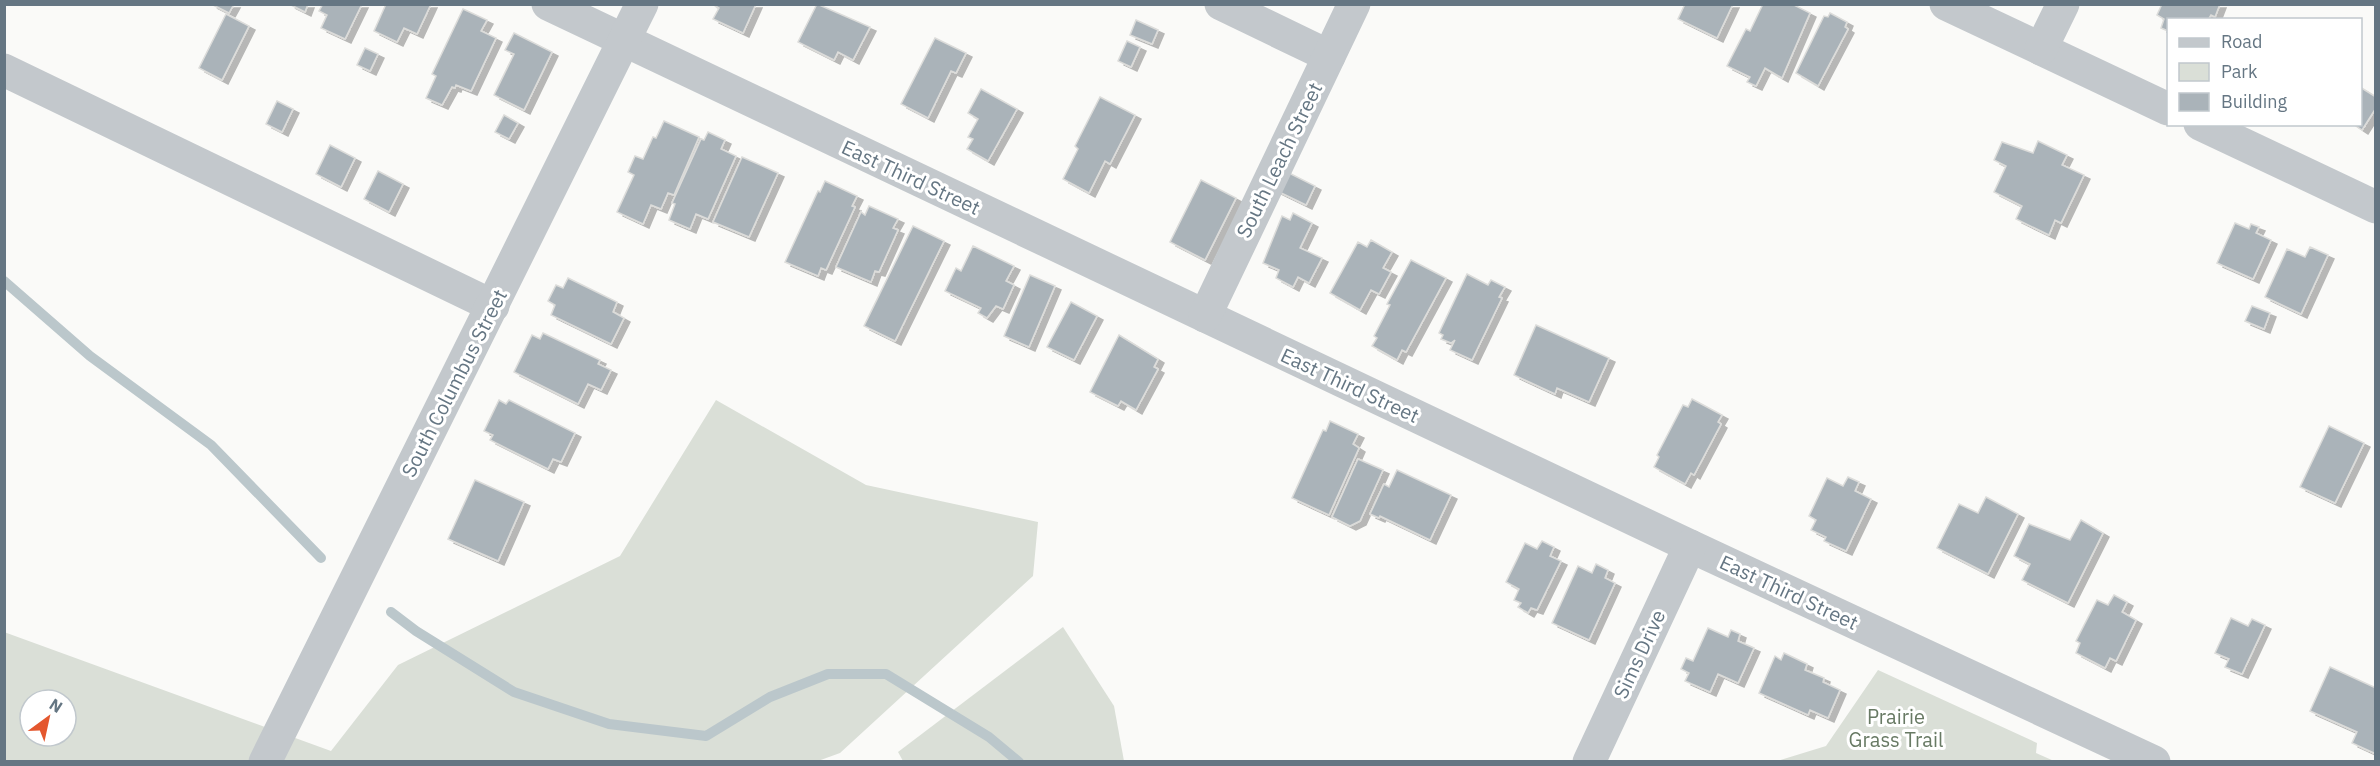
<svg xmlns="http://www.w3.org/2000/svg" width="2380" height="766" font-family="'IBM Plex Sans',sans-serif">
<style>
.green{fill:#dadfd7;fill-rule:evenodd}
.lines{fill:none;stroke-linecap:round;stroke-linejoin:round}
.stream{stroke:#bbc7cb;stroke-width:10}
.building{fill:#aab3b9;stroke:#dcdcda;stroke-width:1.5;filter:url(#shadow)}
.minor{stroke:#c3c8cc;stroke-width:33}
.labels{text-anchor:middle;dominant-baseline:central;stroke-width:6;stroke-linejoin:round;paint-order:stroke}
.street-label{font-size:20px;fill:#657683;stroke:#fff}
.park-label{font-size:20px;fill:#687a64;stroke:#fff}
</style>
<defs>
<filter id="shadow"><feDropShadow dx="6" dy="4" stdDeviation="0" flood-color="#0004"/></filter>
</defs>
<rect width="100%" height="100%" fill="#fafaf8"/>
<g class="green">
<path d="M 716,400 L 866,485 L 1038,522 L 1033,576 L 840,753 L 818,761 L 5,761 L 4,632 L 331,751 L 398,665 L 620,556 ZM 30,700 L 66,700 L 66,736 L 30,736 Z"/>
<path d="M 1063,627 L 1114,706 L 1124,761 L 903,761 L 898,752 Z"/>
<path d="M 1878,670 L 2037,743 L 2036,753 L 2054,761 L 1777,761 L 1826,746 Z"/>
</g>
<g class="lines">
<g class="stream">
<path d="M 4,281 L 90,356 L 211,445 L 321,558"/>
<path d="M 391,612 L 416,631 L 514,692 L 609,724 L 706,736 L 770,697 L 828,674 L 886,674 L 989,737 L 1019,762"/>
</g>
</g>
<g class="building">
<path d="M 211,4 L 234,4 L 229,13 Z"/>
<path d="M 289,4 L 308,4 L 305,12 Z"/>
<path d="M 323,4 L 362,4 L 345,39 L 321,28 L 327,15 L 319,11 Z"/>
<path d="M 386,4 L 431,4 L 417,34 L 404,28 L 397,42 L 374,31 Z"/>
<path d="M 712,4 L 756,4 L 743,33 L 713,19 L 719,8 Z"/>
<path d="M 817,4 L 870,27 L 853,60 L 838,52 L 834,60 L 798,42 Z"/>
<path d="M 1685,4 L 1733,4 L 1717,38 L 1678,19 Z"/>
<path d="M 1763,4 L 1792,4 L 1810,13 L 1782,78 L 1765,68 L 1756,86 L 1747,82 L 1750,77 L 1727,66 L 1746,29 L 1750,31 Z"/>
<path d="M 2162,4 L 2220,4 L 2215,17 L 2211,15 L 2208,20 L 2168,20 L 2168,31 L 2161,28 L 2164,19 L 2157,15 Z"/>
<path d="M 463,9 L 487,20 L 481,31 L 496,38 L 471,91 L 456,85 L 455,88 L 452,87 L 442,105 L 426,98 L 436,76 L 432,74 Z"/>
<path d="M 1830,13 L 1847,22 L 1845,27 L 1848,29 L 1818,86 L 1796,73 L 1824,16 L 1828,17 Z"/>
<path d="M 226,14 L 249,26 L 222,80 L 199,68 Z"/>
<path d="M 1136,20 L 1158,30 L 1152,44 L 1130,35 Z"/>
<path d="M 514,33 L 552,52 L 524,110 L 494,95 L 514,54 L 505,50 Z"/>
<path d="M 935,38 L 966,53 L 956,73 L 951,71 L 928,118 L 901,104 Z"/>
<path d="M 1127,41 L 1140,47 L 1131,67 L 1118,61 Z"/>
<path d="M 365,48 L 378,54 L 370,71 L 357,65 Z"/>
<path d="M 2360,87 L 2376,97 L 2376,108 L 2362,130 L 2353,124 L 2360,124 Z"/>
<path d="M 981,89 L 1017,109 L 988,161 L 967,149 L 973,139 L 968,137 L 978,119 L 968,113 Z"/>
<path d="M 1100,97 L 1135,115 L 1110,164 L 1105,161 L 1089,193 L 1063,179 L 1078,149 L 1075,146 Z"/>
<path d="M 277,101 L 293,109 L 282,132 L 266,124 Z"/>
<path d="M 504,115 L 518,123 L 509,139 L 495,132 Z"/>
<path d="M 664,121 L 699,137 L 674,195 L 668,193 L 661,209 L 651,205 L 643,224 L 617,212 L 634,175 L 628,172 L 635,156 L 643,159 L 653,137 L 656,138 Z"/>
<path d="M 708,132 L 725,140 L 721,149 L 736,156 L 708,219 L 696,214 L 690,229 L 669,220 L 675,204 L 672,203 L 701,139 L 704,140 Z"/>
<path d="M 2038,141 L 2067,155 L 2062,165 L 2084,175 L 2061,223 L 2055,220 L 2049,235 L 2016,219 L 2022,206 L 1994,192 L 2006,166 L 1994,160 L 2002,142 L 2033,153 Z"/>
<path d="M 330,145 L 355,158 L 341,187 L 316,174 Z"/>
<path d="M 742,157 L 778,173 L 749,237 L 713,222 Z"/>
<path d="M 378,171 L 403,184 L 389,212 L 364,199 Z"/>
<path d="M 1285,171 L 1315,186 L 1306,205 L 1275,190 Z"/>
<path d="M 1201,180 L 1236,198 L 1205,260 L 1170,242 Z"/>
<path d="M 825,181 L 857,196 L 852,206 L 855,207 L 826,270 L 821,268 L 818,276 L 785,262 L 818,191 L 820,192 Z"/>
<path d="M 869,206 L 898,219 L 893,228 L 898,230 L 879,272 L 875,271 L 871,282 L 836,267 L 861,212 L 865,215 Z"/>
<path d="M 1293,213 L 1312,223 L 1300,248 L 1322,258 L 1309,283 L 1298,277 L 1293,287 L 1276,278 L 1279,270 L 1263,263 L 1282,216 L 1290,220 Z"/>
<path d="M 2235,223 L 2249,229 L 2251,224 L 2259,227 L 2256,233 L 2271,240 L 2253,279 L 2217,263 Z"/>
<path d="M 913,226 L 944,241 L 895,341 L 864,326 Z"/>
<path d="M 1371,240 L 1392,252 L 1383,268 L 1391,272 L 1379,294 L 1371,290 L 1360,310 L 1330,293 L 1358,242 L 1367,247 Z"/>
<path d="M 973,246 L 1014,266 L 1006,281 L 1014,285 L 1003,309 L 996,306 L 987,318 L 978,313 L 981,308 L 945,291 L 956,268 L 961,271 Z"/>
<path d="M 2310,247 L 2328,255 L 2301,314 L 2265,297 L 2287,249 L 2305,257 Z"/>
<path d="M 1411,260 L 1446,278 L 1406,352 L 1402,350 L 1397,360 L 1372,346 L 1377,338 L 1374,336 L 1390,305 L 1387,304 Z"/>
<path d="M 1467,274 L 1488,285 L 1491,280 L 1505,287 L 1499,297 L 1502,298 L 1472,360 L 1450,350 L 1455,340 L 1451,343 L 1441,339 L 1443,335 L 1439,333 Z"/>
<path d="M 1030,275 L 1055,286 L 1029,347 L 1004,336 Z"/>
<path d="M 568,278 L 617,302 L 613,312 L 624,318 L 611,344 L 551,315 L 555,305 L 548,301 L 556,285 L 563,288 Z"/>
<path d="M 1071,302 L 1097,316 L 1074,360 L 1047,347 Z"/>
<path d="M 2252,306 L 2270,313 L 2264,329 L 2245,321 Z"/>
<path d="M 1536,325 L 1609,358 L 1589,402 L 1557,388 L 1555,394 L 1514,375 Z"/>
<path d="M 543,333 L 600,360 L 598,364 L 611,370 L 601,390 L 588,384 L 578,404 L 514,372 L 532,335 L 540,339 Z"/>
<path d="M 1119,335 L 1158,359 L 1154,367 L 1158,369 L 1136,410 L 1121,401 L 1118,406 L 1090,392 Z"/>
<path d="M 1692,399 L 1722,415 L 1718,422 L 1721,424 L 1694,475 L 1691,473 L 1685,484 L 1654,467 L 1659,457 L 1657,455 L 1683,405 L 1688,407 Z"/>
<path d="M 499,400 L 506,404 L 509,400 L 575,433 L 561,462 L 553,459 L 548,469 L 490,440 L 493,435 L 484,431 Z"/>
<path d="M 1330,421 L 1358,434 L 1353,444 L 1359,448 L 1329,515 L 1292,498 L 1323,430 L 1326,431 Z"/>
<path d="M 2329,426 L 2364,443 L 2335,503 L 2300,487 Z"/>
<path d="M 1358,459 L 1383,470 L 1360,521 L 1350,526 L 1332,517 Z"/>
<path d="M 1397,470 L 1451,495 L 1430,540 L 1380,516 L 1379,518 L 1370,514 L 1384,484 L 1389,487 Z"/>
<path d="M 1848,477 L 1859,482 L 1855,491 L 1871,499 L 1846,551 L 1824,541 L 1826,537 L 1811,530 L 1816,520 L 1809,516 L 1827,478 L 1843,486 Z"/>
<path d="M 475,480 L 524,502 L 498,561 L 448,539 Z"/>
<path d="M 1986,497 L 2018,514 L 1988,574 L 1937,548 L 1959,504 L 1978,513 Z"/>
<path d="M 2081,520 L 2103,533 L 2068,603 L 2022,580 L 2030,564 L 2014,556 L 2029,524 L 2070,540 Z"/>
<path d="M 1542,541 L 1554,547 L 1550,556 L 1561,561 L 1537,610 L 1531,608 L 1528,613 L 1518,607 L 1521,603 L 1514,600 L 1519,589 L 1506,582 L 1525,543 L 1537,549 Z"/>
<path d="M 1596,564 L 1608,570 L 1605,578 L 1615,583 L 1589,640 L 1552,623 L 1578,566 L 1592,573 Z"/>
<path d="M 2114,595 L 2127,602 L 2122,612 L 2136,620 L 2116,661 L 2110,658 L 2105,668 L 2076,653 L 2080,643 L 2076,641 L 2097,600 L 2108,605 Z"/>
<path d="M 2231,618 L 2248,626 L 2252,619 L 2265,625 L 2242,674 L 2225,667 L 2229,659 L 2215,653 Z"/>
<path d="M 1708,628 L 1728,637 L 1731,630 L 1740,634 L 1738,641 L 1754,648 L 1738,683 L 1718,674 L 1710,692 L 1685,681 L 1689,673 L 1681,669 L 1686,658 L 1693,661 Z"/>
<path d="M 1784,653 L 1807,664 L 1805,670 L 1824,678 L 1823,682 L 1840,690 L 1828,718 L 1810,710 L 1808,715 L 1759,693 L 1775,656 L 1781,660 Z"/>
<path d="M 2330,667 L 2376,688 L 2376,754 L 2352,743 L 2357,732 L 2310,711 Z"/>
</g>
<g class="lines">
<g class="minor">
<path d="M 548,4 L 1690,546 L 2154,762"/>
<path d="M 1221,4 L 1329,56"/>
<path d="M 1946,4 L 2168,109"/>
<path d="M 2041,49 L 2063,4"/>
<path d="M 4,70 L 493,306"/>
<path d="M 2200,124 L 2376,207"/>
<path d="M 1205,316 L 1354,4"/>
<path d="M 265,762 L 642,4"/>
<path d="M 1589,762 L 1690,546"/>
</g>
</g>
<g class="labels">
<g class="street-label">
<text transform="translate(1279 160) rotate(-64)">South Leach Street</text>
<text transform="translate(911 177) rotate(25)">East Third Street</text>
<text transform="translate(454 383) rotate(-63)">South Columbus Street</text>
<text transform="translate(1350 385) rotate(25)">East Third Street</text>
<text transform="translate(1789 592) rotate(25)">East Third Street</text>
<text transform="translate(1639 654) rotate(-65)">Sims Drive</text>
</g>
<g class="park-label">
<text x="1896" y="716">Prairie<tspan x="1896" dy="23">Grass Trail</tspan></text>
</g>
</g>
<rect width="2380" height="766" fill="none" stroke="#657683" stroke-width="12"/>
<rect x="2167" y="18" width="195" height="108" fill="#ffffff" stroke="#c1c8cd" stroke-width="1.5"/>
<rect x="2179" y="38" width="30" height="9" fill="#c3c8cc" stroke="#c1c8cd" stroke-width="1.5"/>
<text x="2221" y="48" font-size="18" fill="#657683">Road</text>
<rect x="2179" y="63" width="30" height="18" fill="#dadfd7" stroke="#c1c8cd" stroke-width="1.5"/>
<text x="2221" y="78" font-size="18" fill="#657683">Park</text>
<rect x="2179" y="93" width="30" height="18" fill="#aab3b9" stroke="#c1c8cd" stroke-width="1.5"/>
<text x="2221" y="108" font-size="18" fill="#657683">Building</text>
<g transform="translate(48 718) rotate(33)"><circle r="28" fill="#ffffff" stroke="#c1c8cd" stroke-width="1.5"/>
<path d="M0-4.5L10 22L0 15L-10 22Z" fill="#e4572e"/>
<text y="-9" font-size="16" font-weight="bold" text-anchor="middle" fill="#657683">N</text>
</g>
</svg>
